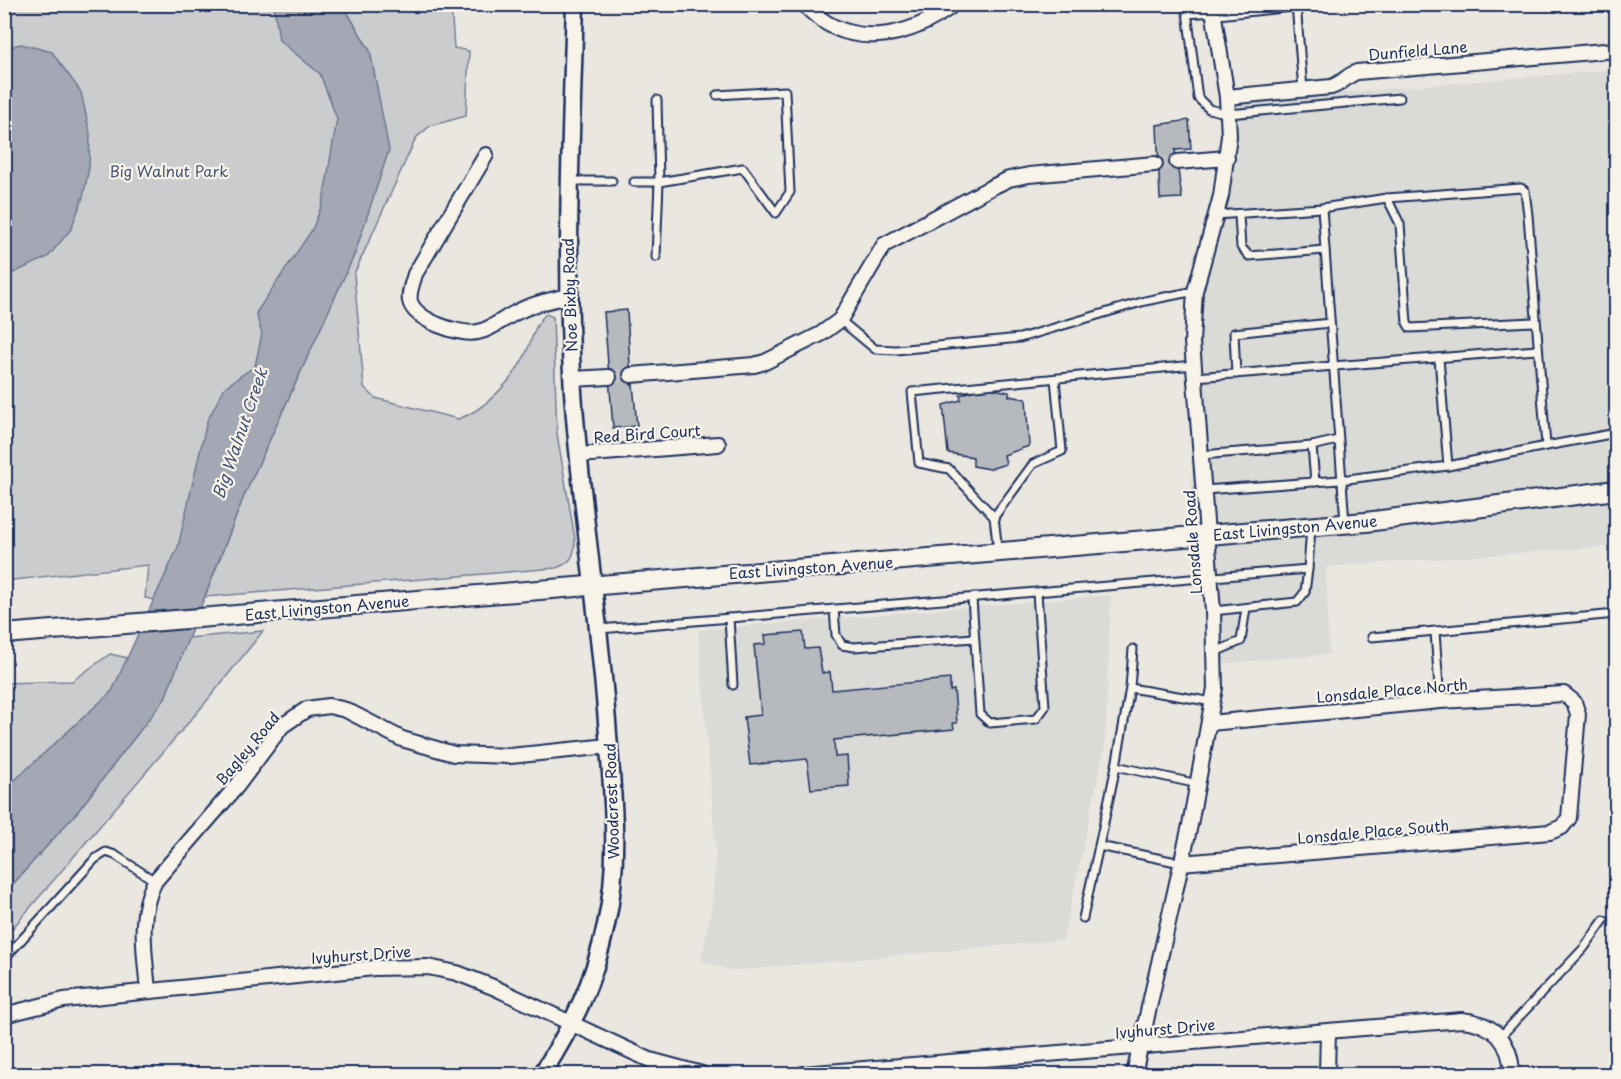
<svg xmlns="http://www.w3.org/2000/svg" width="1621" height="1079" font-family="'Playpen Sans',sans-serif">
<style>
.built{fill:#dadad6}
.green{fill:#cbcccd;stroke:#737e96;stroke-width:1.5}
.water{fill:#a3a8b4;stroke:#6d7892;stroke-width:1.5}
.building{fill:#b6babf;stroke:#1b2f5e;stroke-width:1.5}
.lines{fill:none;stroke-linecap:round;stroke-linejoin:round}
.minor-tunnel{stroke:#c1c2c6;stroke-width:14;stroke-dasharray:14 7;stroke-linecap:butt}
.service-casing{stroke:#1b2f5e;stroke-width:11}
.minor-casing{stroke:#1b2f5e;stroke-width:18}
.tertiary-casing{stroke:#1b2f5e;stroke-width:21}
.secondary-casing{stroke:#1b2f5e;stroke-width:22}
.service{stroke:#f7f3e8;stroke-width:7}
.minor{stroke:#f7f3e8;stroke-width:14}
.tertiary{stroke:#f7f3e8;stroke-width:16}
.secondary{stroke:#f7f3e8;stroke-width:18}
.labels{text-anchor:middle;dominant-baseline:central;stroke-width:4.5;stroke-linejoin:round;paint-order:stroke}
.street-label{font-size:15px;fill:#1b2f5e;stroke:#f7f3e8}
.park-label{font-size:15px;fill:#47567a;stroke:#f7f3e8}
.water-label{font-size:16px;font-style:italic;fill:#445378;stroke:#f7f3e8}
</style>
<rect width="100%" height="100%" fill="#eae7e0"/>
<filter id="ink" filterUnits="userSpaceOnUse"><feTurbulence type="fractalNoise" baseFrequency=".0167" numOctaves="2"/><feDisplacementMap in="SourceGraphic" scale="12" xChannelSelector="R" yChannelSelector="G"/><feConvolveMatrix kernelMatrix="1 2 1 2 8 2 1 2 1" color-interpolation-filters="sRGB"/></filter>
<g filter="url(#ink)">
<g class="built">
<path d="M 1616,57 L 1616,546 L 1326,567 L 1329,654 L 1218,664 L 1208,538 L 1190,507 L 1192,471 L 1183,319 L 1193,316 L 1228,145 L 1229,102 L 1608,70 L 1608,58 Z"/>
<path d="M 1111,595 L 1105,745 L 1063,940 L 731,971 L 701,960 L 712,906 L 716,851 L 698,630 Z"/>
</g>
<g class="green">
<path d="M 4,5 L 308,5 L 363,91 L 203,535 L 171,563 L 154,600 L 145,598 L 148,565 L 5,581 Z"/>
<path d="M 343,5 L 451,5 L 454,48 L 469,51 L 466,116 L 430,126 L 416,138 L 354,274 L 364,387 L 375,398 L 458,419 C 484,411 513,380 525,355 C 532,341 534,324 546,314 L 553,317 L 557,434 L 575,539 C 575,555 572,563 556,568 L 205,597 L 244,496 L 355,253 L 388,150 L 370,51 Z"/>
<path d="M 263,631 L 206,702 L 5,937 L 5,893 L 78,811 L 165,698 L 188,638 Z"/>
<path d="M 110,654 L 128,658 L 118,680 L 134,680 L 5,835 L 5,683 L 72,681 Z"/>
</g>
<g class="water">
<path d="M 274,5 L 343,5 L 370,51 L 389,150 L 355,253 L 244,496 L 165,698 L 78,811 L 5,893 L 5,789 L 112,691 L 178,547 L 207,421 L 225,387 L 255,366 L 262,334 L 256,313 L 312,230 L 323,202 L 337,119 L 320,74 L 279,40 Z"/>
<path d="M 21,44 L 52,52 L 81,92 L 90,133 L 89,168 L 83,197 L 71,229 L 48,257 L 5,277 L 5,48 Z"/>
</g>
<g class="building">
<path d="M 1189,120 L 1191,149 L 1175,150 L 1182,198 L 1160,199 L 1157,125 Z"/>
<path d="M 627,310 L 631,385 L 633,384 L 637,426 L 613,428 L 604,312 Z"/>
<path d="M 983,387 L 1009,392 L 1009,396 L 1026,399 L 1029,446 L 1004,455 L 1006,464 L 990,469 L 973,466 L 973,457 L 948,453 L 943,405 L 961,400 L 960,395 Z"/>
<path d="M 803,632 L 805,649 L 818,648 L 822,673 L 830,672 L 832,690 L 950,679 L 950,691 L 954,690 L 957,723 L 953,723 L 954,729 L 834,740 L 835,757 L 847,756 L 849,786 L 811,789 L 807,759 L 750,765 L 744,717 L 761,715 L 754,645 L 766,644 L 765,635 Z"/>
</g>
<g class="lines">
<g class="minor-tunnel">
<path d="M 1155,164 L 1177,162"/>
<path d="M 609,377 L 631,375"/>
</g>
<defs>
<g id="service">
<path d="M 1186,4 L 1198,98 L 1209,109 L 1229,114 L 1400,98"/>
<path d="M 1296,4 L 1303,90"/>
<path d="M 1187,14 L 1213,12"/>
<path d="M 572,181 L 612,181"/>
<path d="M 634,182 L 659,182 L 743,168 L 776,213 L 790,192 L 785,91 L 717,95"/>
<path d="M 1387,198 L 1400,224 L 1407,323 L 1410,328 L 1535,322"/>
<path d="M 1322,208 L 1345,523"/>
<path d="M 1215,215 L 1322,208 L 1387,198 L 1521,188 L 1525,191 L 1528,215 L 1546,446 L 1616,433"/>
<path d="M 1239,215 L 1241,247 L 1249,256 L 1325,250"/>
<path d="M 656,257 L 659,182 L 657,100"/>
<path d="M 840,320 L 875,349 L 896,350 L 1020,338 L 1145,301 L 1195,291"/>
<path d="M 1439,358 L 1448,466"/>
<path d="M 1236,374 L 1234,333 L 1330,323"/>
<path d="M 1195,377 L 1537,350"/>
<path d="M 1312,446 L 1315,482"/>
<path d="M 1201,455 L 1312,446 L 1338,440"/>
<path d="M 1204,490 L 1340,480 L 1448,466 L 1546,446"/>
<path d="M 994,517 L 1033,464 L 1062,451 L 1055,379"/>
<path d="M 998,551 L 994,517 L 949,469 L 919,463 L 912,392 L 1194,365"/>
<path d="M 972,598 L 980,714 L 990,723 L 1036,719 L 1045,707 L 1037,593"/>
<path d="M 834,609 L 836,635 L 842,645 L 854,647 L 974,638"/>
<path d="M 1213,611 L 1297,602 L 1305,592 L 1308,569"/>
<path d="M 729,618 L 733,685"/>
<path d="M 600,629 L 1308,569 L 1311,527"/>
<path d="M 1435,632 L 1440,701"/>
<path d="M 1372,637 L 1616,614"/>
<path d="M 1133,649 L 1130,688 L 1116,766 L 1198,784"/>
<path d="M 1215,652 L 1241,641 L 1246,608"/>
<path d="M 1130,688 L 1213,702"/>
<path d="M 1116,766 L 1099,846 L 1181,863"/>
<path d="M 1083,918 L 1099,846"/>
<path d="M 4,959 L 95,859 L 106,852 L 115,855 L 155,881"/>
<path d="M 1501,1036 L 1584,948 L 1604,920"/>
</g>
<g id="minor">
<path d="M 804,4 C 847,52 909,39 954,4"/>
<path d="M 1213,12 L 1287,4"/>
<path d="M 1227,97 L 1331,87 C 1342,84 1347,75 1357,72 L 1616,50"/>
<path d="M 486,155 L 415,274 C 413,282 408,293 410,301 C 414,320 460,336 478,332 C 493,329 505,317 519,311 C 534,303 552,300 568,296"/>
<path d="M 1177,162 L 1227,158"/>
<path d="M 631,375 L 754,365 L 765,362 L 821,334 L 840,320 L 884,245 L 990,188 L 1009,179 L 1029,175 L 1155,164"/>
<path d="M 573,379 L 609,377"/>
<path d="M 579,455 L 718,444"/>
<path d="M 1181,863 L 1550,832 L 1562,827 L 1569,818 L 1578,714 L 1574,702 L 1564,694 L 1440,701 L 1210,723"/>
<path d="M 148,991 C 145,954 137,916 155,881 L 237,786 L 282,726 L 307,709 L 329,706 L 346,710 L 402,739 L 454,754 L 510,756 L 609,746"/>
<path d="M 4,1015 L 64,1000 L 374,968 L 428,967 L 457,973 L 493,987 L 650,1060 L 702,1074"/>
<path d="M 803,1074 L 1462,1020 C 1494,1023 1511,1041 1512,1074"/>
<path d="M 1134,1074 L 1190,825 L 1215,688 L 1213,611 L 1192,342 L 1195,291 L 1221,196 L 1229,136 L 1227,97 L 1212,4"/>
<path d="M 1327,1074 L 1328,1031"/>
</g>
<path id="tertiary" d="M 542,1074 C 573,1025 594,983 606,925 C 620,862 613,798 608,735 C 600,620 581,507 573,392 C 565,263 571,134 575,4"/>
<path id="secondary" d="M 4,634 L 1366,522 L 1616,490"/>
</defs>
<use href="#service" class="service-casing"/>
<use href="#minor" class="minor-casing"/>
<use href="#tertiary" class="tertiary-casing"/>
<use href="#secondary" class="secondary-casing"/>
<use href="#service" class="service"/>
<use href="#minor" class="minor"/>
<use href="#tertiary" class="tertiary"/>
<use href="#secondary" class="secondary"/>
</g>
</g>
<g class="labels">
<g class="street-label">
<text transform="translate(1418 50) rotate(-5)">Dunfield Lane</text>
<text transform="translate(569 295) rotate(-92)">Noe Bixby Road</text>
<text transform="translate(647 433) rotate(-4)">Red Bird Court</text>
<text transform="translate(1295 527) rotate(-5)">East Livingston Avenue</text>
<text transform="translate(1192 542) rotate(-94)">Lonsdale Road</text>
<text transform="translate(811 567) rotate(-4)">East Livingston Avenue</text>
<text transform="translate(327 607) rotate(-5)">East Livingston Avenue</text>
<text transform="translate(1392 690) rotate(-5)">Lonsdale Place North</text>
<text transform="translate(247 748) rotate(-50)">Bagley Road</text>
<text transform="translate(611 801) rotate(-92)">Woodcrest Road</text>
<text transform="translate(1373 831) rotate(-5)">Lonsdale Place South</text>
<text transform="translate(361 954) rotate(-4)">Ivyhurst Drive</text>
<text transform="translate(1165 1028) rotate(-5)">Ivyhurst Drive</text>
</g>
<g class="park-label">
<text x="169" y="170">Big Walnut Park</text>
</g>
<g class="water-label">
<text transform="translate(239 433) rotate(-71)">Big Walnut Creek</text>
</g>
</g>
<rect width="1621" height="1079" fill="none" stroke="#f7f3e8" stroke-width="24"/>
<rect x="12" y="12" width="1597" height="1055" fill="none" stroke="#1b2f5e" stroke-width="2" filter="url(#ink)"/>
</svg>
